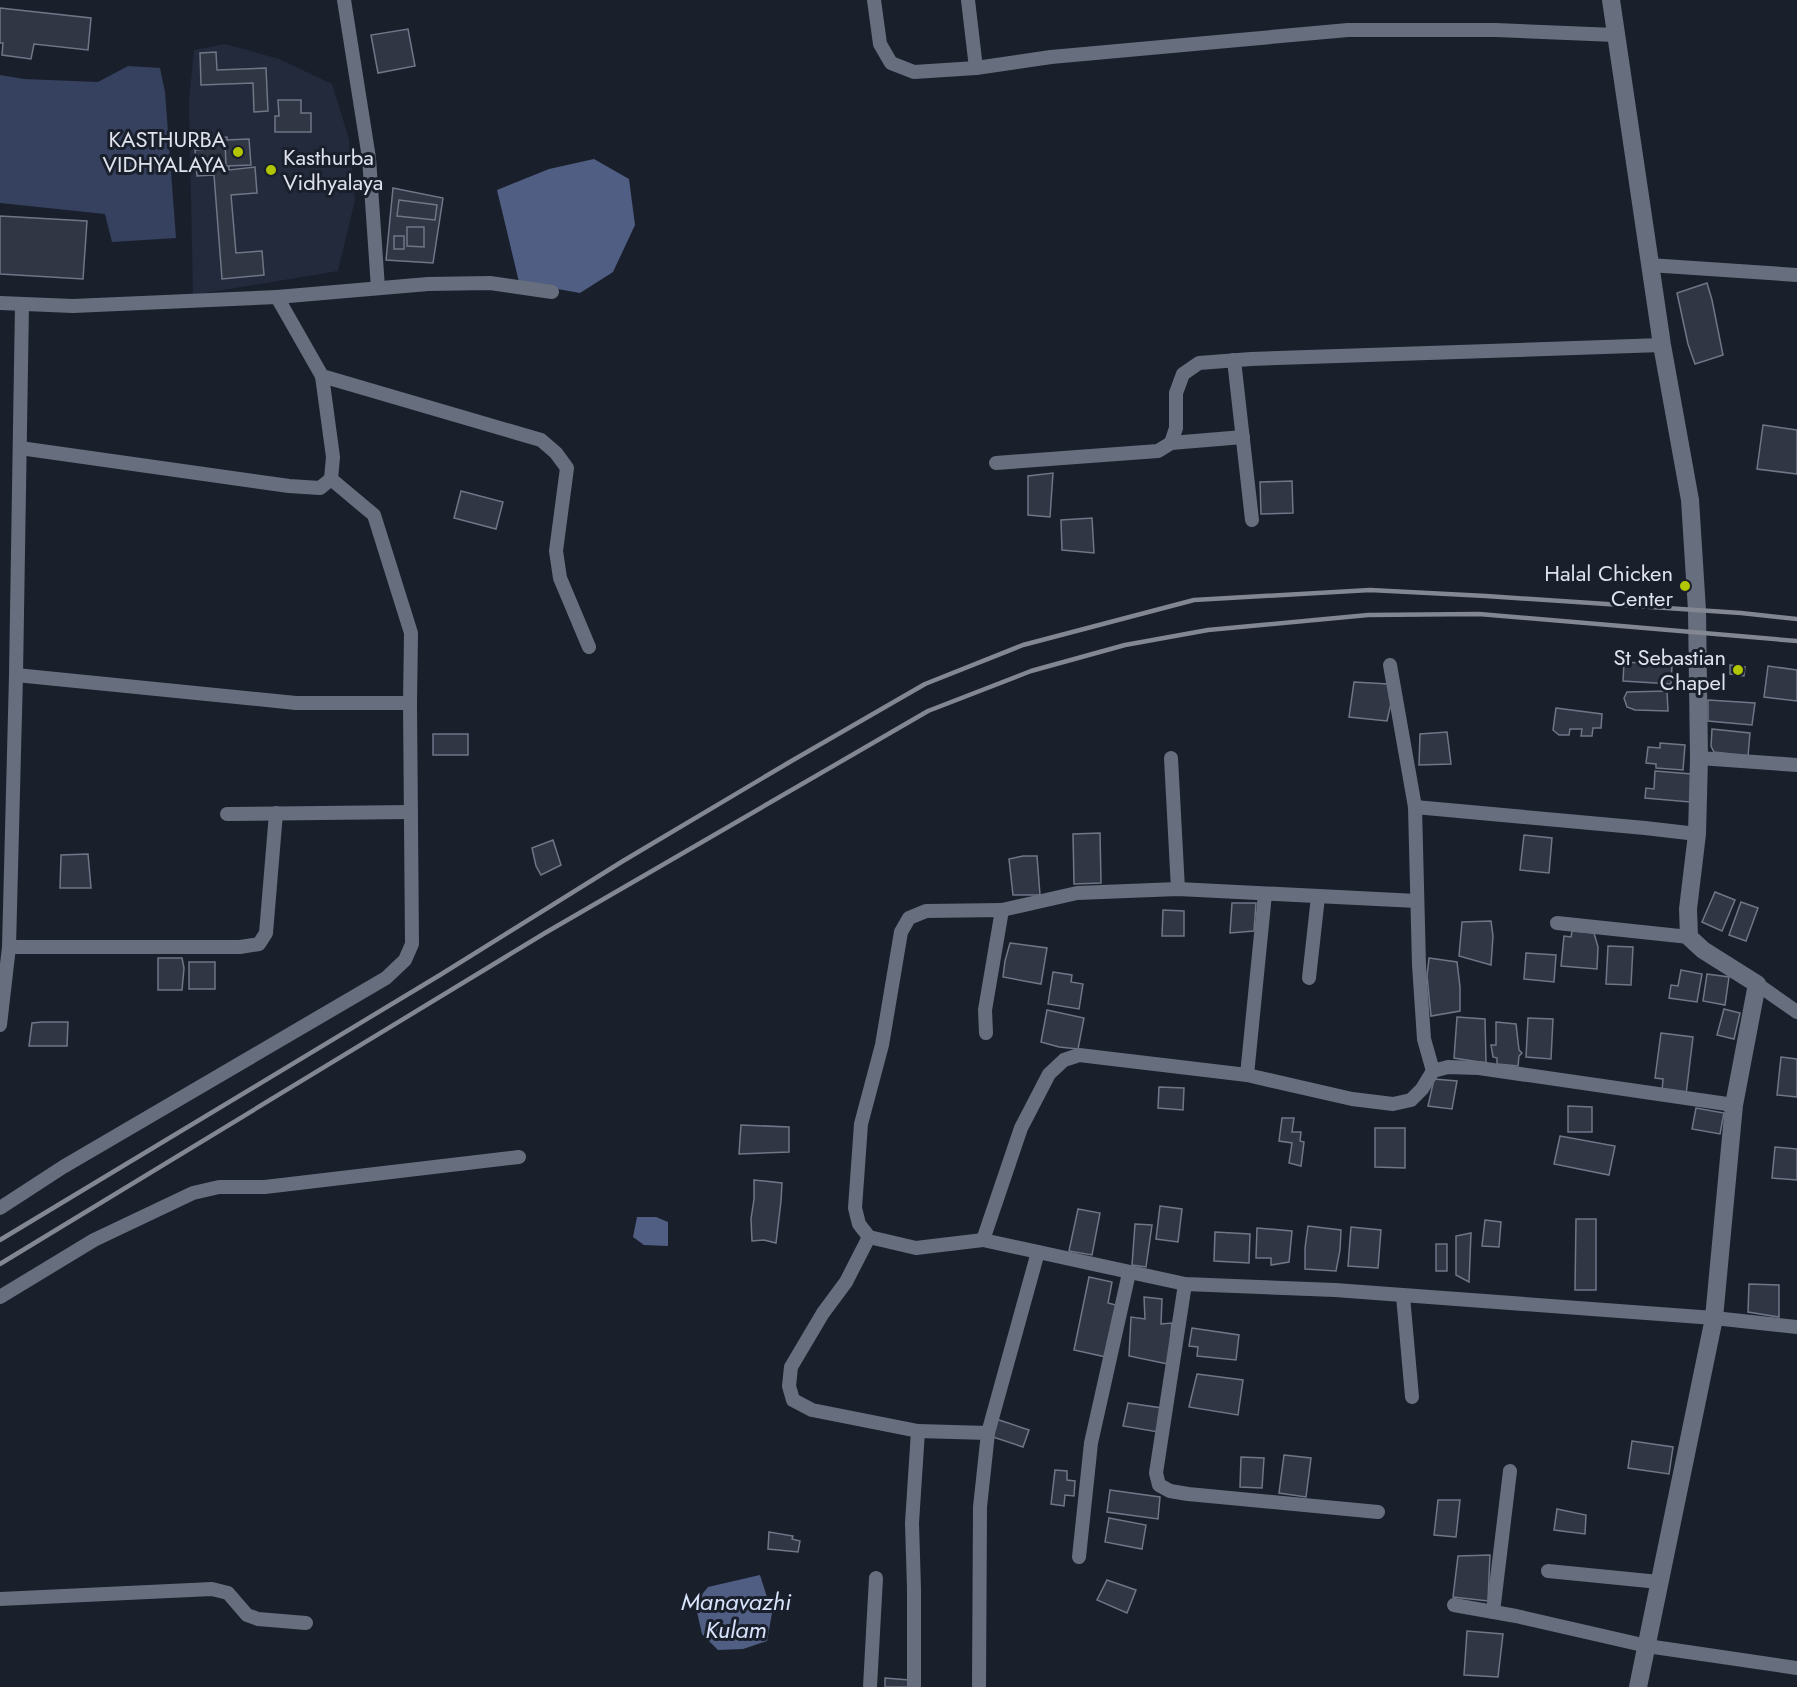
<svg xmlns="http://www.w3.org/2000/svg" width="1797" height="1687" font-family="Jost,sans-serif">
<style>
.built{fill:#222a3c}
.green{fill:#35415f}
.water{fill:#4f5e82}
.building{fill:#303644;stroke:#6f7686;stroke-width:1.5}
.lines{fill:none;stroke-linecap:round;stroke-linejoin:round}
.street{stroke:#676e7e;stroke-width:14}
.secondary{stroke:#676e7e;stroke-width:18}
.rail{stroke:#828792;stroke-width:4.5}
.poi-dot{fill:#b1c500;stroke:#1a1f2c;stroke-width:2}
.labels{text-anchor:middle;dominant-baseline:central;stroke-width:6;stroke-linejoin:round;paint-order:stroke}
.poi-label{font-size:22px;fill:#dfe3ed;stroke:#1a1f2c;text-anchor:end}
.water-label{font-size:24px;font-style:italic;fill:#d8e3fc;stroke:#1a1f2c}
</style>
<rect width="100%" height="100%" fill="#1a1f2c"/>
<path class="built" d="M 225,44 L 279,59 L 332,84 L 349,139 L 355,200 L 338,271 L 193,295 L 189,100 L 194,50 Z"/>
<path class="green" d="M 128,66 L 160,68 L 165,92 L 176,238 L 112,242 L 105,214 L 0,203 L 0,75 L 24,79 L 98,82 Z"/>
<g class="water">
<path d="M 594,159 L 629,179 L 635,225 L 613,272 L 580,293 L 519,282 L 497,190 L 549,169 Z"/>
<path d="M 637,1217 L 656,1217 L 668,1222 L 668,1246 L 644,1245 L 633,1237 Z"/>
<path d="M 760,1575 L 772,1613 L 767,1641 L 743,1649 L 718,1650 L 702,1634 L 695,1603 L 708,1587 Z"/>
</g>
<g class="building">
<path d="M 0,8 L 91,18 L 88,50 L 34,44 L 31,59 L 2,55 L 3,43 L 0,43 Z"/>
<path d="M 408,29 L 415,66 L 378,73 L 371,35 Z"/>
<path d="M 216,52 L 217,70 L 266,68 L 268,111 L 254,112 L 253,83 L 201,85 L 200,53 Z"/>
<path d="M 278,100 L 301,100 L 301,113 L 311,113 L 311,132 L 275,132 L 275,116 L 279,116 Z"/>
<path d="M 227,137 L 229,170 L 255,167 L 257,193 L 231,195 L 236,253 L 262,251 L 264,275 L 222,279 L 214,175 L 197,176 L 195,150 L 207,149 L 206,139 Z"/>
<path d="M 249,139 L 251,165 L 226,166 L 225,140 Z"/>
<path d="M 393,188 L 443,198 L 433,263 L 386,260 Z"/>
<path d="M 399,200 L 437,205 L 435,220 L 397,216 Z"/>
<path d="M 0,216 L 87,221 L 83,279 L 0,274 Z"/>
<path d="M 407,227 L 424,227 L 424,247 L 407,246 Z"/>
<rect x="394" y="236" width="10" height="13"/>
<path d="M 1707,283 L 1712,300 L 1723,355 L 1695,364 L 1688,344 L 1677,293 Z"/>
<path d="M 1763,425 L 1797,430 L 1797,474 L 1757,469 Z"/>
<path d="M 1053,473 L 1050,517 L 1028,515 L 1028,476 Z"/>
<path d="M 1292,481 L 1293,513 L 1261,514 L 1260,482 Z"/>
<path d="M 461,491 L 503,502 L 496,529 L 454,518 Z"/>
<path d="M 1092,518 L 1094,553 L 1062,550 L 1061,520 Z"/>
<path d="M 1624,662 L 1672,665 L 1671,684 L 1623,681 Z"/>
<path d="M 1730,665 L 1745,667 L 1744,676 L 1730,674 Z"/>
<path d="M 1768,666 L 1797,670 L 1797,701 L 1764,697 Z"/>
<path d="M 1354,682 L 1388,684 L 1392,699 L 1387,721 L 1349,717 Z"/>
<path d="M 1667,691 L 1668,711 L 1635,710 L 1627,707 L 1624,698 L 1627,692 Z"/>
<path d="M 1708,700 L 1755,703 L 1752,725 L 1708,721 Z"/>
<path d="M 1556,708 L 1602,714 L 1601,728 L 1593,728 L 1592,736 L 1581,736 L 1582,729 L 1570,729 L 1569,735 L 1559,735 L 1553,730 Z"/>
<path d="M 1712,729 L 1750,733 L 1748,756 L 1714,752 L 1711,746 Z"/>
<path d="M 1447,732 L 1451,764 L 1419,765 L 1420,734 Z"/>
<rect x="433" y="734" width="35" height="21"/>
<path d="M 1660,743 L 1685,745 L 1683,770 L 1656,768 L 1656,764 L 1646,763 L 1648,747 L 1660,748 Z"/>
<path d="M 1655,771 L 1692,774 L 1690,802 L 1645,798 L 1646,788 L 1654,789 Z"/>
<path d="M 1100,833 L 1101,883 L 1074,884 L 1073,834 Z"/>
<path d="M 1524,835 L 1552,838 L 1549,873 L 1520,870 Z"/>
<path d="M 553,840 L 561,865 L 541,875 L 536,866 L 532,848 Z"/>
<path d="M 88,854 L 91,888 L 60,888 L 61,855 Z"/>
<path d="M 1023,856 L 1037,856 L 1040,895 L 1013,895 L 1009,859 Z"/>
<path d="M 1715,892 L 1735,900 L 1722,931 L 1702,922 Z"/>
<path d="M 1741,902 L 1758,908 L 1746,941 L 1729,935 Z"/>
<path d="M 1232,903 L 1256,903 L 1254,931 L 1230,933 Z"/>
<path d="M 1163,910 L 1184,911 L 1184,936 L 1162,936 Z"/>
<path d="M 1491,921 L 1493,936 L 1491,965 L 1459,956 L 1462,922 Z"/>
<path d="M 1572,931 L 1594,933 L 1598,947 L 1597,969 L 1561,966 L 1564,936 L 1571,937 Z"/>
<path d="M 1010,943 L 1047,948 L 1041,984 L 1003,977 L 1005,961 Z"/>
<path d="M 1608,946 L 1633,947 L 1631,985 L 1606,984 Z"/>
<path d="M 1526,953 L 1556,955 L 1554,982 L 1524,979 Z"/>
<path d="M 158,958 L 182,958 L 184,968 L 182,990 L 158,990 Z"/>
<path d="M 1429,958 L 1457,962 L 1460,987 L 1460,1011 L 1431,1016 L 1427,976 Z"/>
<rect x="189" y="962" width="26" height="27"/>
<path d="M 1681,970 L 1702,974 L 1697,1002 L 1669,998 L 1671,985 L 1678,986 Z"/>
<path d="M 1053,972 L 1072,975 L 1071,982 L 1083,984 L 1079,1009 L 1048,1004 Z"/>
<path d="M 1707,974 L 1729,977 L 1725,1005 L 1703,1001 Z"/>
<path d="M 1724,1009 L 1740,1013 L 1734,1039 L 1717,1035 Z"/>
<path d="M 1047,1010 L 1084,1018 L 1078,1049 L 1059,1047 L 1041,1042 Z"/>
<path d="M 1457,1017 L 1485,1019 L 1486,1063 L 1454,1058 Z"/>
<path d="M 1528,1018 L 1553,1019 L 1551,1059 L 1526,1057 Z"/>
<path d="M 42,1022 L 68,1022 L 67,1046 L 29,1046 L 32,1023 Z"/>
<path d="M 1496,1022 L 1516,1024 L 1519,1050 L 1522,1053 L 1519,1056 L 1518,1066 L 1497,1064 L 1497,1058 L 1493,1057 L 1491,1045 L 1496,1045 Z"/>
<path d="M 1661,1033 L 1693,1037 L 1686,1095 L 1662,1091 L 1663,1079 L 1655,1078 Z"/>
<path d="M 1781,1057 L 1797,1059 L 1797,1097 L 1777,1095 Z"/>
<path d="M 1434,1079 L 1457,1081 L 1452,1109 L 1428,1106 Z"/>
<path d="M 1159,1087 L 1184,1088 L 1183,1110 L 1158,1108 Z"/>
<path d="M 1568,1106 L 1592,1107 L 1592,1132 L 1568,1132 Z"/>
<path d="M 1696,1108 L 1724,1113 L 1720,1134 L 1692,1129 Z"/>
<path d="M 1282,1118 L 1294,1118 L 1292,1132 L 1301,1132 L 1300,1141 L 1304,1142 L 1301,1166 L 1289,1163 L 1292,1143 L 1279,1141 Z"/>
<path d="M 741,1125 L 789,1127 L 789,1152 L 739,1154 Z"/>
<path d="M 1375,1128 L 1405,1128 L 1405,1168 L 1375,1167 Z"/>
<path d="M 1560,1136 L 1615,1146 L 1609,1175 L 1554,1164 Z"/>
<path d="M 1775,1147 L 1797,1149 L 1797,1180 L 1772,1178 Z"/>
<path d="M 754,1180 L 782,1183 L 781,1201 L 776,1243 L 764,1240 L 752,1241 L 751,1219 L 754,1199 Z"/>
<path d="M 1160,1206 L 1182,1209 L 1178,1242 L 1156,1239 Z"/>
<path d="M 1078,1209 L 1100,1213 L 1092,1255 L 1069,1251 Z"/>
<path d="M 1576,1219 L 1596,1219 L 1596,1290 L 1575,1290 Z"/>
<path d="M 1485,1220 L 1501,1222 L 1499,1247 L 1482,1246 Z"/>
<path d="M 1135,1224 L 1152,1225 L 1146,1267 L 1132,1265 Z"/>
<path d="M 1308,1226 L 1341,1230 L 1340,1250 L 1336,1271 L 1305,1269 L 1305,1248 Z"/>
<path d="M 1351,1227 L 1381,1230 L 1378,1268 L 1348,1266 Z"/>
<path d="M 1257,1228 L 1292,1231 L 1289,1262 L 1271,1265 L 1271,1258 L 1256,1258 Z"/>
<path d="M 1215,1232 L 1250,1234 L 1249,1263 L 1214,1261 Z"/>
<path d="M 1471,1233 L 1469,1282 L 1456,1275 L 1456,1236 Z"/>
<rect x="1436" y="1244" width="11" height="27"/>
<path d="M 1089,1277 L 1112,1282 L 1108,1303 L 1116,1305 L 1106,1357 L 1074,1350 Z"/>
<path d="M 1749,1284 L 1779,1285 L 1779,1317 L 1748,1312 Z"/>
<path d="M 1144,1297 L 1162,1299 L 1161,1324 L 1172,1323 L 1168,1364 L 1129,1356 L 1131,1317 L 1145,1319 Z"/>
<path d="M 1192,1328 L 1239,1335 L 1236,1360 L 1197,1356 L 1198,1347 L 1189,1346 Z"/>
<path d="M 1197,1374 L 1243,1380 L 1238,1415 L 1189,1407 Z"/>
<path d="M 1128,1403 L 1162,1408 L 1158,1432 L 1123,1426 Z"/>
<path d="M 996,1419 L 1029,1430 L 1023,1447 L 990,1436 Z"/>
<path d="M 1632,1441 L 1673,1447 L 1669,1474 L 1628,1468 Z"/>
<path d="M 1284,1455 L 1311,1458 L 1306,1497 L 1279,1493 Z"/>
<path d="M 1241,1457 L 1264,1458 L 1262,1488 L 1240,1487 Z"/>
<path d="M 1055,1470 L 1067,1471 L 1067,1480 L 1075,1481 L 1074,1496 L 1065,1495 L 1064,1506 L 1051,1504 Z"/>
<path d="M 1110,1490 L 1160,1497 L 1158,1519 L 1107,1512 Z"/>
<path d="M 1438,1500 L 1460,1500 L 1456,1537 L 1434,1535 Z"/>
<path d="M 1557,1509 L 1586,1515 L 1585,1534 L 1554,1530 Z"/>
<path d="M 1109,1518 L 1146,1525 L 1142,1549 L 1105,1542 Z"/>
<path d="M 769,1532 L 793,1536 L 792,1539 L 800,1541 L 798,1552 L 768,1549 Z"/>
<path d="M 1490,1555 L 1488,1601 L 1453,1597 L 1458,1556 Z"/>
<path d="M 1107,1580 L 1136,1590 L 1127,1613 L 1097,1600 Z"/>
<path d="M 1467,1631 L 1503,1634 L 1498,1677 L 1464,1675 Z"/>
<path d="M 885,1678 L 909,1680 L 909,1687 L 885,1687 Z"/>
</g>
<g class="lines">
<g class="street">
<path d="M 344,0 L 369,158 L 378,288"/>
<path d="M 874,0 L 880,44 L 891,63 L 914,72 L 976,68 L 1051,57 L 1348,30 L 1496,30 L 1615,35"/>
<path d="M 968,0 L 976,68"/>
<path d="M 1649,265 L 1797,275"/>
<path d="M 277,297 L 428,284 L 490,283 L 552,292"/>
<path d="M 0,303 L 73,306 L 277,297 L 322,376 L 541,440 L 556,453 L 567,468 L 556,551 L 560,578 L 589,647"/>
<path d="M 1234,360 L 1252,520"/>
<path d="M 1171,443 L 1243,437"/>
<path d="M 20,448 L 289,486 L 320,488 L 331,479 L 333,457 L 322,376"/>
<path d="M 996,463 L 1158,451 L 1171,443 L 1176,428 L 1176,393 L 1183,374 L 1199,363 L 1251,359 L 1662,345"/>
<path d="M 1390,665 L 1415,807 L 1419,965 L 1424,1039 L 1433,1071"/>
<path d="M 16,675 L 296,703 L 410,703"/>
<path d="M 1171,758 L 1178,889"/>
<path d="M 1699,758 L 1797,765"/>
<path d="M 1415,807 L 1645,828 L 1697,834"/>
<path d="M 227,814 L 411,812"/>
<path d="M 1002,910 L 1077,893 L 1178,889 L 1417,901"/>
<path d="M 1557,923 L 1689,937"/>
<path d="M 9,947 L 240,947 L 259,944 L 266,933 L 276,813"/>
<path d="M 1309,978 L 1318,897"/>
<path d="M 1757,984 L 1797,1012"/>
<path d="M 0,1025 L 9,947 L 16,675 L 22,304"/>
<path d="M 1247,1075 L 1265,894"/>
<path d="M 1734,1105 L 1479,1068 L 1448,1067 L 1433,1071 L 1422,1089 L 1411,1100 L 1393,1104 L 1352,1099 L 1247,1075 L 1079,1055 L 1064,1060 L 1049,1074 L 1021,1128 L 983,1240 L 1185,1284 L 1335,1290 L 1714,1318 L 1797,1327"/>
<path d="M 0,1208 L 63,1167 L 386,978 L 405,960 L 412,944 L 410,703 L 411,633 L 374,515 L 331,479"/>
<path d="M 869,1237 L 846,1282 L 823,1313 L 791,1367 L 789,1386 L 793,1400 L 812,1410 L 918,1431 L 988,1433 L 1038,1252"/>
<path d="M 983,1240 L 916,1248 L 869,1237 L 859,1224 L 855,1208 L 861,1124 L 882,1045 L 901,932 L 909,918 L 926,911 L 1002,910 L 985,1010 L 986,1033"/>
<path d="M 1185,1284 L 1156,1473 L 1159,1485 L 1170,1491 L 1188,1494 L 1378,1512"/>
<path d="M 1403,1296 L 1412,1397"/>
<path d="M 0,1297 L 94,1240 L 193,1193 L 219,1187 L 265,1187 L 519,1157"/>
<path d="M 1079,1557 L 1091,1443 L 1129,1273"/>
<path d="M 1548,1571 L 1659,1582"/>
<path d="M 0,1599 L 212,1589 L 228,1593 L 247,1615 L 258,1619 L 306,1623"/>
<path d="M 1454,1605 L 1516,1616 L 1647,1646 L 1797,1668"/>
<path d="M 1493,1612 L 1510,1471"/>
<path d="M 870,1687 L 876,1578"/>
<path d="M 914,1687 L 914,1588 L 912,1523 L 918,1431"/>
<path d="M 979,1687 L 980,1507 L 988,1433"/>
</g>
<path class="secondary" d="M 1611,0 L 1662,345 L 1690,500 L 1697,610 L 1699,758 L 1697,834 L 1688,909 L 1689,937 L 1703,950 L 1757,984 L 1734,1105 L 1714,1318 L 1638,1687"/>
<g class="rail">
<path d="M 0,1240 L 440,975 L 623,861 L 788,763 L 925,684 L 1023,645 L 1194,600 L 1370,590 L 1486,596 L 1741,613 L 1797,619"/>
<path d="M 0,1264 L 545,933 L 928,711 L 1031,671 L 1125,645 L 1208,630 L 1368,615 L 1479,614 L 1797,641"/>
</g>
</g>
<g class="poi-dot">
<circle cx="238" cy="152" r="6"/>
<circle cx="271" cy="170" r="6"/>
<circle cx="1685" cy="586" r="6"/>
<circle cx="1738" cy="670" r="6"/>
</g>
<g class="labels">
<g class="poi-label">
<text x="226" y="139">KASTHURBA<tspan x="226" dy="25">VIDHYALAYA</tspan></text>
<text x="283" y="157" text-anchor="start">Kasthurba<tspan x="283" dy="25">Vidhyalaya</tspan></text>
<text x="1673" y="573">Halal Chicken<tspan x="1673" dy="25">Center</tspan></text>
<text x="1726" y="657">St Sebastian<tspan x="1726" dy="25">Chapel</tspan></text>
</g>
<g class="water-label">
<text x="736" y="1601">Manavazhi<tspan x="736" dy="28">Kulam</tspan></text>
</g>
</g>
</svg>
